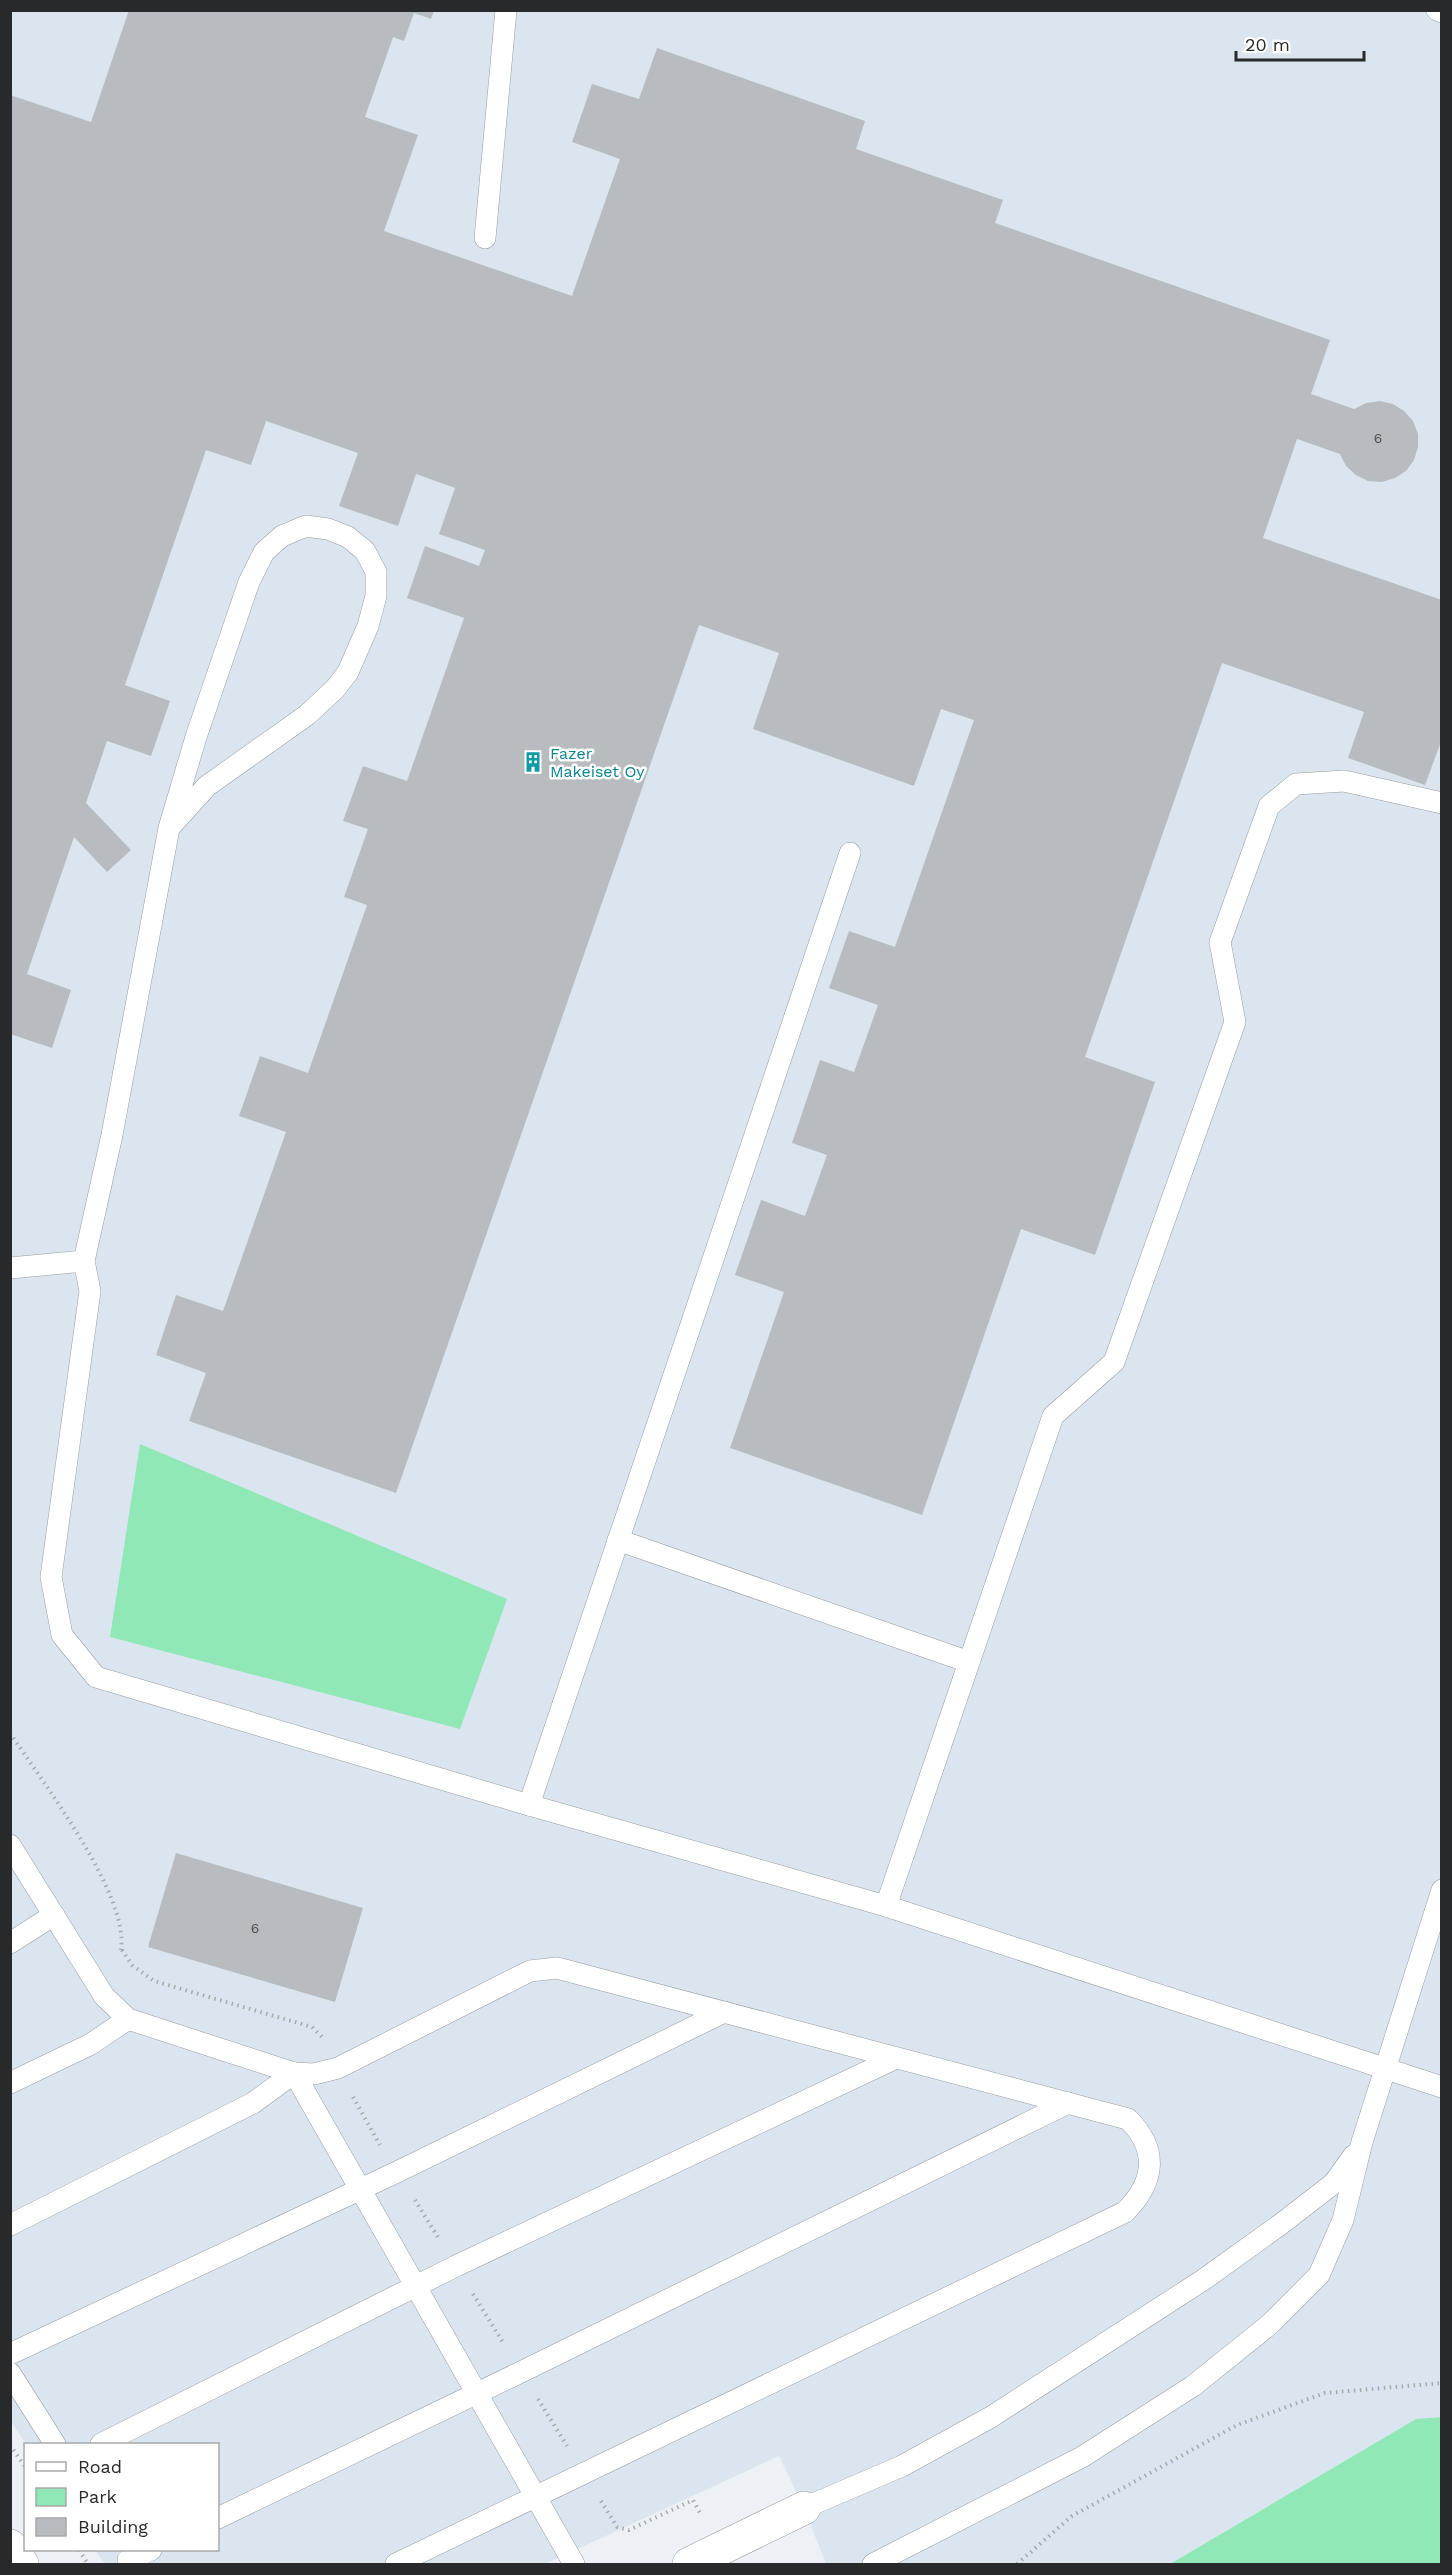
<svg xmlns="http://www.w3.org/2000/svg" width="1452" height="2575" font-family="'Work Sans',sans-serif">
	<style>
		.built { fill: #dbe5ef }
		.green { fill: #91e8b7 }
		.building { fill: #b8bcc0 }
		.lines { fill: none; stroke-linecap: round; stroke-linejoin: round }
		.service-casing { stroke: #999da0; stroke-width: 22 }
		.minor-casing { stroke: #999da0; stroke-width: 34 }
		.secondary-casing { stroke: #999da0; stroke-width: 34 }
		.path { stroke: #a7aaad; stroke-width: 4; stroke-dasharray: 1.5 4.5; stroke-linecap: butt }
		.service { stroke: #fff; stroke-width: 21 }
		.minor { stroke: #fff; stroke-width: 33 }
		.secondary { stroke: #fff; stroke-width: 33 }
		.labels { text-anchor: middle; stroke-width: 5; stroke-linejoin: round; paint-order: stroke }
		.number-label { font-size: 14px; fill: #4c4e50 }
		.culture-label { font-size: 16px; fill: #0d838f; stroke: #fff; text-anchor: start }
	</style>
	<rect width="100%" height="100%" fill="#edf1f5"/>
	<path class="built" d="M10 11H1441V2417L1416 2419 1170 2564H826L804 2508 779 2456 545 2564H105L95 2550H218V2444H26L11 2422Z"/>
	<g class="green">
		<path d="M140 1444 507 1599 460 1729 110 1637Z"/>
		<path d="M1441 2417V2564H1170L1416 2419Z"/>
	</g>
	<g class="building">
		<path d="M129 10H434L431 19 414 13 404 41 393 37 365 117 418 135 384 231 572 296 620 159 572 142 592 84 639 99 657 48 865 121 856 149 1003 200 995 223 1330 340 1311 394 1354 409 1366 403 1380 401 1393 404 1404 411 1413 421 1418 434V447L1414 460 1406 471 1395 478 1382 482 1368 481 1356 475 1346 466 1340 454 1297 439 1263 538 1442 600V739L1425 785 1348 758 1364 712 1222 663 1085 1057 1155 1082 1095 1255 1021 1229 922 1515 730 1448 784 1292 735 1275 761 1200 805 1216 827 1155 792 1143 820 1060 854 1072 878 1005 829 988 849 931 895 947 974 720 941 709 914 786 753 729 779 653 699 625 396 1493 189 1421 206 1373 156 1355 176 1295 223 1311 286 1132 239 1116 260 1056 308 1073 367 905 344 897 368 829 343 821 363 766 407 781 464 618 407 598 425 546 479 566 485 550 439 534 455 488 416 474 398 526 339 506 358 453 266 421 251 465 206 450 125 685 170 701 151 756 107 741 86 803 131 850 107 872 74 837 27 974 71 990 52 1048 10 1034V95L91 122Z"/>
		<path d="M176 1853 363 1908 335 2002 148 1947Z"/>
	</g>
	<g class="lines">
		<g class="service-casing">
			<g id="service">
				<path d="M1437 10 1442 12"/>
				<path d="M485 238 506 10"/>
				<path d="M169 828 207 786 307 715 335 689 348 672 368 626 376 596V572L365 551 348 537 328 529 306 526 282 536 264 552 249 582 196 737 169 828 112 1135 84 1261 90 1291 51 1577 62 1635 96 1677 529 1805 886 1906 1442 2087"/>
				<path d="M10 1268 84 1261"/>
				<path d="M618 1540 969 1662"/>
				<path d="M529 1805 850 853"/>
				<path d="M10 1845 104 1996 128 2019 294 2073 314 2074 338 2068 530 1971 557 1968 1128 2119C1159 2150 1155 2182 1125 2212L396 2564"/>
				<path d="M886 1906 1053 1416 1114 1362 1235 1022 1220 942 1269 806 1296 784 1344 781 1442 803"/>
				<path d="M10 1943 54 1915"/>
				<path d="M294 2073 574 2564"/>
				<path d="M10 2083 91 2044 128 2019"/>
				<path d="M10 2225 253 2103 294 2073"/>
				<path d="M10 2354 397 2172 724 2012"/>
				<path d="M10 2373 55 2444"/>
				<path d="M101 2444 456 2266 896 2058"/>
				<path d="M804 2508 902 2466 991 2417 1203 2280 1281 2224 1334 2183 1354 2155"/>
				<path d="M218 2518 521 2372 1068 2103"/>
				<path d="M128 2560 151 2550"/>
				<path d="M873 2564 1082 2457 1193 2386 1269 2325 1319 2275 1343 2220 1362 2142 1442 1890"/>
			</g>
		</g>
		<g class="minor-casing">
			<path id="minor" d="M689 2564 804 2508"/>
		</g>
		<g class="secondary-casing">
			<path id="secondary" d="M10 2546 22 2564"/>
		</g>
		<g class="path">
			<path d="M10 1733C42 1781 130 1896 121 1950"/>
			<path d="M122 1950 132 1965 154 1981 312 2027 324 2039"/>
			<path d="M353 2097 380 2145"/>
			<path d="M415 2200 439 2239"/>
			<path d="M473 2294 504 2344"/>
			<path d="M538 2399 567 2446"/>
			<path d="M10 2445 26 2468"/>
			<path d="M601 2501 617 2527 629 2530 693 2500 701 2515"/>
			<path d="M79 2550 88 2564"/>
			<path d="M1017 2564 1072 2516 1237 2425 1325 2393 1442 2383"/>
		</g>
		<use href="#service" class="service"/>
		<use href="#minor" class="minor"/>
		<use href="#secondary" class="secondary"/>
	</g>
	<defs>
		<g id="building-bare" transform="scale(1.62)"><path d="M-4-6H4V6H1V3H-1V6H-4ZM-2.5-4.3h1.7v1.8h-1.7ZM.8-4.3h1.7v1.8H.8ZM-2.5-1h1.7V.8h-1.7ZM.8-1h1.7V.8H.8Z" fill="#0f9aa8" stroke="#fff" stroke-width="2.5" paint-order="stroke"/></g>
	</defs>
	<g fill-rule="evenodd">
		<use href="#building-bare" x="533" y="762"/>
	</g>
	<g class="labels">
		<g class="number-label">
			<text x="1378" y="443">6</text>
			<text x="255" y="1933">6</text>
		</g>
		<g class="culture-label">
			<text x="550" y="759">Fazer<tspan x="550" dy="18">Makeiset Oy</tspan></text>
		</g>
	</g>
	<rect width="1452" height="2575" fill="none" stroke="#28292b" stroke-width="24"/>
	<rect x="24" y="2443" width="195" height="108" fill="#ffffff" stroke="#a9a9aa" stroke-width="1.5"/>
	<rect x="36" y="2462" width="30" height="9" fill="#ffffff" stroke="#a9a9aa" stroke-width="1.5"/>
	<text x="78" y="2473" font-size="18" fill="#28292b">Road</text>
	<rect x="36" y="2488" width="30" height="18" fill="#91e8b7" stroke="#a9a9aa" stroke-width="1.5"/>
	<text x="78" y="2503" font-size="18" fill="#28292b">Park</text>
	<rect x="36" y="2518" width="30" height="18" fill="#b8bcc0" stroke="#a9a9aa" stroke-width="1.5"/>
	<text x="78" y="2533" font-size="18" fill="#28292b">Building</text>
	<path d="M1236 51v9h128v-9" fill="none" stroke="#28292b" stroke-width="3"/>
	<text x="1245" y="51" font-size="18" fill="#28292b" stroke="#ffffff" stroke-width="4.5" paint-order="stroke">20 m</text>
</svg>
